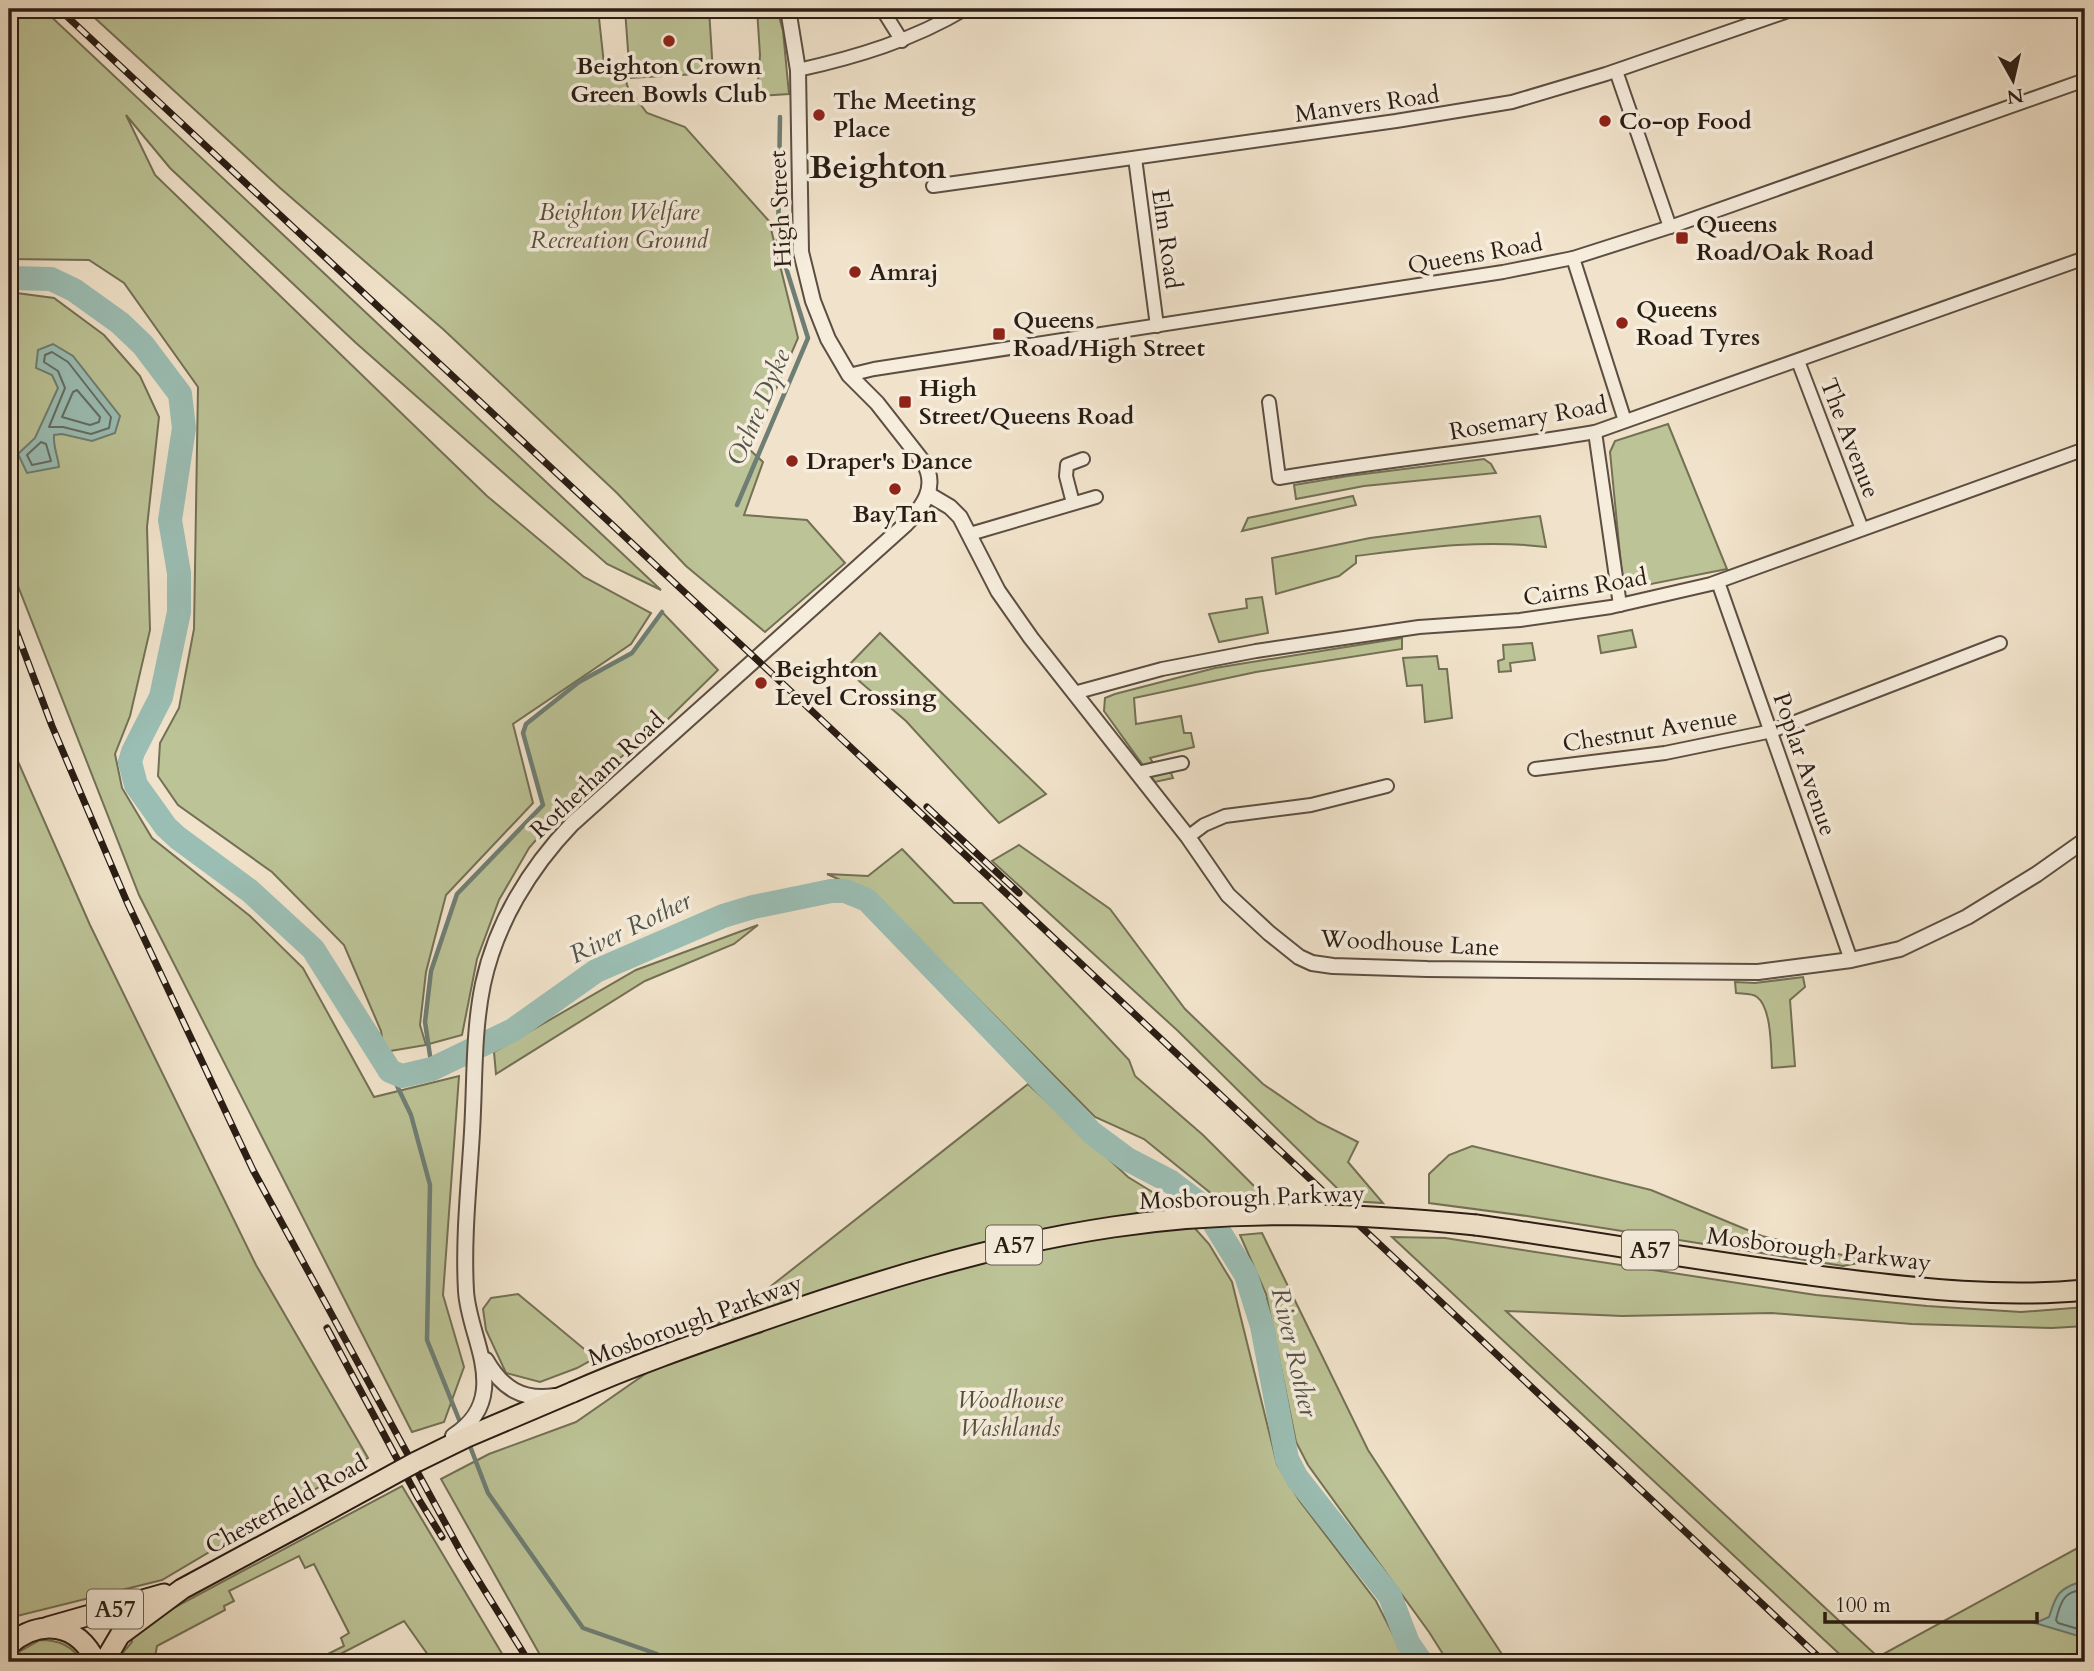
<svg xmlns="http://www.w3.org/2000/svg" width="2094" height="1671" font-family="Cardo,serif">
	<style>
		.green { fill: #bcc396; stroke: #737055; stroke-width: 2 }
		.water { fill: #9bbeb4; stroke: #6e7e74; stroke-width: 2 }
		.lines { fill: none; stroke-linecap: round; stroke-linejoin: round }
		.shore { stroke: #626e64; stroke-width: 2 }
		.stream { stroke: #6e7e74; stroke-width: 4.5 }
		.river { stroke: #9bbeb4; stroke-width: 24 }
		.minor-casing { stroke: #5c4e42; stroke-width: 16 }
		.tertiary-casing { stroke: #5c4e42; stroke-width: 18 }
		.trunk-casing { stroke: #2a1d14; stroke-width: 23 }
		.minor { stroke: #f6eddd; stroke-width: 12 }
		.tertiary { stroke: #f6eddd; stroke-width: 14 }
		.trunk { stroke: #f1e3cb; stroke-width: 19 }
		.rail-casing { stroke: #2a1d14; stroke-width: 7 }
		.rail { stroke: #f6eddd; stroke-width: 4.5; stroke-dasharray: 13; stroke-linecap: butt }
		.trunk-bridge-casing { stroke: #2a1d14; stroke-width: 23; stroke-linecap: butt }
		.trunk-bridge { stroke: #f1e3cb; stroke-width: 19 }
		.poi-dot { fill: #8f2418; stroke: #f6eddd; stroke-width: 2.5 }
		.labels { text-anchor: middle; stroke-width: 7; stroke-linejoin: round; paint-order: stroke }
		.shield { fill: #f6eddd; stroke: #675b50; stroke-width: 2 }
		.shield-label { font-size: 23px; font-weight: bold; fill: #2a1d14 }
		.poi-label { font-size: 24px; font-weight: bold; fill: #2a1d14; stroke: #f6eddd; text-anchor: start }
		.street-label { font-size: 24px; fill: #2a1d14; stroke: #f6eddd }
		.park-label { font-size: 24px; font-style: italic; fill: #564f3b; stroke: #f6eddd }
		.water-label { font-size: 26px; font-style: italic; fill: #52554c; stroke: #f6eddd }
		.district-label { font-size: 32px; font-weight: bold; fill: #2a1d14; stroke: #f6eddd }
	</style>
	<rect width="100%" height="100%" fill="#f1e3cb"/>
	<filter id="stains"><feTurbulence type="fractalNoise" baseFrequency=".00286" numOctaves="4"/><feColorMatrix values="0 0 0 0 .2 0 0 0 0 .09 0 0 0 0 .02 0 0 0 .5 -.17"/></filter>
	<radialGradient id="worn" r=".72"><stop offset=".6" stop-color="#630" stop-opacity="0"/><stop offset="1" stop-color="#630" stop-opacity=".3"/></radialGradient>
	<g class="green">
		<path d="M9 9H43L661 590 607 564 356 343 170 168 126 115 155 175 487 496 584 577 651 613 631 644 513 724 533 803 446 895 426 972 420 1025 426 1045 384 1052 381 1031 344 945 272 872 178 805 158 776 160 743 179 708 194 629 198 387 124 283 89 260 9 259Z"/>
		<path d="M85 9H598L604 64 622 66 628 88 647 113 685 127 769 221 798 338 750 450 763 462 744 515 807 520 845 563 765 632 686 566 617 493 444 330 279 187Z"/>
		<path d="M625 9H709L713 73 630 78Z"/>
		<path d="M757 9H777L783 31 789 94 757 96 760 55Z"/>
		<path d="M9 292 54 298 104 335 140 376 159 417 147 527 150 630 130 716 115 754 122 788 152 838 250 916 303 968 374 1097 459 1076 443 1295 464 1367 444 1422 412 1432 139 895 9 563Z"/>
		<path d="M1668 424 1727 569 1631 588 1622 575 1610 452 1615 441Z"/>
		<path d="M1484 459 1491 464 1496 473 1364 486 1296 499 1294 485 1348 476Z"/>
		<path d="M1353 496 1356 505 1242 531 1248 518Z"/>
		<path d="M1540 516 1546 547C1482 539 1420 548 1356 556V563L1339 576 1276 594 1272 558 1370 538Z"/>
		<path d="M1262 597 1268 633 1219 642 1209 614 1247 608 1246 599Z"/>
		<path d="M662 612 718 670 663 724 578 791 529 848 499 900 477 959 462 1035 429 1044 425 1022 431 971 457 894 543 805 523 733 526 724 579 682 632 653Z"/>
		<path d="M1632 630 1636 647 1601 653 1598 636Z"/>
		<path d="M880 633 1046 794 999 823 906 721 845 669Z"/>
		<path d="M1402 638V649L1256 672 1134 698 1136 724 1181 716 1184 733H1191L1194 747 1150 758 1155 766 1167 763 1173 778 1155 782 1104 711 1105 698 1115 694 1215 668Z"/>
		<path d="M1532 643 1535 660 1510 663 1511 671 1499 672 1498 661 1504 659 1503 645Z"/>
		<path d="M1437 656 1439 669H1447L1452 718 1425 722 1422 685 1407 686 1403 658Z"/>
		<path d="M9 741 90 925 256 1265 368 1458 162 1580 9 1618Z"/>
		<path d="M1019 845 1110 909 1185 1009 1263 1084 1318 1122 1358 1142 1348 1162 1383 1203 1350 1201 1178 1031 992 861Z"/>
		<path d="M902 849 954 903H982L1129 1060 1135 1076 1203 1135 1271 1203 1218 1199 1144 1139 1095 1117 876 896 827 874 868 876Z"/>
		<path d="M758 925 734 944 645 981 496 1074 494 1052 636 970Z"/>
		<path d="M1803 977 1805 987 1790 1000 1795 1066 1772 1068C1771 1051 1772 1008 1757 997 1752 993 1742 994 1736 993L1735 982 1755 983Z"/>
		<path d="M1028 1084 1128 1177 1175 1206 1209 1244 1232 1282 1277 1464 1299 1500 1376 1601 1407 1662H544L441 1479 489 1454 576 1422 766 1290Z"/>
		<path d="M1472 1146 1651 1190 1762 1236 1868 1261 1843 1266 1527 1216 1429 1203V1174L1449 1155Z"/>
		<path d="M1262 1233 1368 1450 1507 1662H1448L1429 1632 1308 1465 1296 1442 1266 1294 1240 1235Z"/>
		<path d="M1392 1237 1445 1238 1816 1295 1927 1306 2021 1312 2085 1307V1326L2052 1328 1912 1324 1772 1313 1622 1316 1506 1311 1878 1657 2085 1544V1662H1848Z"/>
		<path d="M518 1294 595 1358 577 1368 540 1382 506 1373 486 1330 483 1309 491 1298Z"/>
		<path d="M402 1486 507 1662H433L404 1621 325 1662H312L344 1646 341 1638 349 1633 314 1564 305 1568 299 1556 229 1591 234 1601 224 1606 225 1610 157 1646 154 1662H118L120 1656 132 1642 131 1636 151 1620Z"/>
		<path d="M40 1640C60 1640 72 1646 83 1662H11L19 1652Z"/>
	</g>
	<g class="water">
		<path d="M53 344 73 356 120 416 115 433 92 441 62 434 54 435C53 447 58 456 59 467L27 473 18 454 35 438 58 388 52 375 36 368 38 350Z"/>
		<path d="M2080 1582 2085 1586V1638L2035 1623 2049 1617C2056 1595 2058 1589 2080 1582Z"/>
	</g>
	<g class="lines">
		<g class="shore">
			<path d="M52 352 68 362 111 417 109 428 91 434 63 427H49L65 388 58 371 44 362 45 355Z"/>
			<path d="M77 390 100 417 99 422 90 425 62 417 73 392Z"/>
			<path d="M41 442 46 444 51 461 32 465 27 455Z"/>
			<path d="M2085 1591C2065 1588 2060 1603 2056 1620L2058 1623 2085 1631"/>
		</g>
		<g class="stream">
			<path d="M737 505 808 338 778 242 780 117"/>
			<path d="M432 1069 425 1022 431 971 457 894 543 805 523 733 526 724 579 682 632 653 662 612"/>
			<path d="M390 1071 411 1115 430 1185 427 1340 462 1427"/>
			<path d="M468 1441 488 1493 583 1628 657 1654 660 1662"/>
		</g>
		<path class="river" d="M9 278 51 279 74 290 120 323 143 345 180 394 184 428 170 520 179 573V612L161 697 133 752 130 762 136 785 166 827 178 838 250 891 313 949 390 1071 402 1076 432 1069 513 1030 596 971 723 916 753 907 831 891H845L867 900 1092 1133 1127 1159 1171 1182 1204 1207 1246 1275 1262 1326 1287 1459 1297 1478 1390 1596 1408 1643 1421 1662"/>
		<g class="minor-casing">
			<g id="minor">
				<path d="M882 9 902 41"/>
				<path d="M798 70C857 57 913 40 965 9"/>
				<path d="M1616 71 1670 227"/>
				<path d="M1135 158 1157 326"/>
				<path d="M933 186 1396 121 1512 102 1606 74 1794 9"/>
				<path d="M1573 258 1625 421"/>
				<path d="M1798 361 1862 529"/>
				<path d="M849 375 874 369 1503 272 1573 258 1670 227 2085 80"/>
				<path d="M1269 402 1279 478C1384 460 1490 450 1595 432L2085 258"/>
				<path d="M1595 432 1620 605"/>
				<path d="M1073 503 1066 476 1067 465 1083 459"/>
				<path d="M970 534 1096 497"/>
				<path d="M1718 582 1851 960"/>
				<path d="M1074 693 1162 669 1256 651 1419 627 1520 620 1611 607 1711 584 2085 449"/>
				<path d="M1535 769 1665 753 1772 731 2000 643"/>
				<path d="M1137 773 1182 763"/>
				<path d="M1188 837 1204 825 1225 816 1311 805 1387 786"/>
			</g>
		</g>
		<g class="tertiary-casing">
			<g id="tertiary">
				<path d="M928 494 950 507 960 517 998 591 1031 638 1188 837 1228 895 1269 933 1299 957 1312 963 1333 966 1427 969 1758 972 1851 960 1900 949 1967 917 2037 874 2085 840"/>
				<path d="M486 1360C502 1388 522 1401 555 1396"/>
				<path d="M453 1436C470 1425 482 1411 484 1389 487 1356 468 1324 466 1291 463 1238 469 1185 472 1132 475 1083 473 1032 483 984 496 923 530 868 572 824L906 524C923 507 938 487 924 463L877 403 849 375 828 339 813 301 801 252 798 70 788 9"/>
			</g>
		</g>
		<g class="trunk-casing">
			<g id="trunk">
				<path d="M1476 1225C1598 1242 1719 1264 1841 1279 1921 1289 2004 1298 2085 1290"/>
				<path d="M414 1463 467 1437 573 1392"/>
				<path d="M48 1627 164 1594"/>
				<path d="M9 1645C40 1618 78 1623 96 1662"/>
				<path d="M104 1662 120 1635 182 1589 299 1526"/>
			</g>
		</g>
		<use href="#minor" class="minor"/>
		<use href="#tertiary" class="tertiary"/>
		<use href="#trunk" class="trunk"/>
		<g class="rail-casing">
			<g id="rail">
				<path d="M59 9 828 726 1824 1662"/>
				<path d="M9 612 52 726 127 902 253 1170 462 1554 529 1662"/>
				<path d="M927 807 1019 893"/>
				<path d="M327 1328 418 1498 442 1537"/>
			</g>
		</g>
		<use href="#rail" class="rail"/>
		<g class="trunk-bridge-casing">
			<g id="trunk-bridge">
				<path d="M573 1392C634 1365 698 1343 761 1321 876 1281 992 1245 1113 1227 1233 1209 1356 1213 1476 1225"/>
				<path d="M299 1526 414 1463"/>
			</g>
		</g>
		<use href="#trunk-bridge" class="trunk-bridge"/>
	</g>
	<g class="poi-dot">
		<circle cx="669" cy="41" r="7"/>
		<circle cx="819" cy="115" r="7"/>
		<circle cx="1605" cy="121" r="7"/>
		<rect x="1675" y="231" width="14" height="14" rx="3.5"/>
		<circle cx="855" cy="272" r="7"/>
		<circle cx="1622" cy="323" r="7"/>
		<rect x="992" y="327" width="14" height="14" rx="3.5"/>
		<rect x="898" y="395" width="14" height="14" rx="3.5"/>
		<circle cx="792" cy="461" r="7"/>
		<circle cx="895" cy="489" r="7"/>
		<circle cx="761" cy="683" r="7"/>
	</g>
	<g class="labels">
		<g class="shield">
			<rect x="986" y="1225.5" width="56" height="39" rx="5"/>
			<rect x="1622" y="1230.5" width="56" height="39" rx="5"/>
			<rect x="87" y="1589.5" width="56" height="39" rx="5"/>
		</g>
		<g class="shield-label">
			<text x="1014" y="1253">A57</text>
			<text x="1650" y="1258">A57</text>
			<text x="115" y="1617">A57</text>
		</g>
		<g class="poi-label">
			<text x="669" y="74" text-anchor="middle">Beighton Crown<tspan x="669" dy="28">Green Bowls Club</tspan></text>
			<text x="833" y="109">The Meeting<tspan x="833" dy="28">Place</tspan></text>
			<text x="1619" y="129">Co-op Food</text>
			<text x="1696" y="232">Queens<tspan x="1696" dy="28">Road/Oak Road</tspan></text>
			<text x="869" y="280">Amraj</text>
			<text x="1636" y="317">Queens<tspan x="1636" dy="28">Road Tyres</tspan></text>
			<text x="1013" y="328">Queens<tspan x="1013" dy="28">Road/High Street</tspan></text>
			<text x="919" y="396">High<tspan x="919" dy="28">Street/Queens Road</tspan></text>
			<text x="806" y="469">Draper's Dance</text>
			<text x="895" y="522" text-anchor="middle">BayTan</text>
			<text x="775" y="677">Beighton<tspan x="775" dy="28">Level Crossing</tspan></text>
		</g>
		<g class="street-label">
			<text transform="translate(1367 104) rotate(-8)" y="8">Manvers Road</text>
			<text transform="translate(780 209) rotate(-93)" y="8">High Street</text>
			<text transform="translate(1167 239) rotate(82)" y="8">Elm Road</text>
			<text transform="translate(1475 254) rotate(-10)" y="8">Queens Road</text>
			<text transform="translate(1528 418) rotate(-10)" y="8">Rosemary Road</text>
			<text transform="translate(1850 438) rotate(69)" y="8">The Avenue</text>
			<text transform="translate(1585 587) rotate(-10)" y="8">Cairns Road</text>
			<text transform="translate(1650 730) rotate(-9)" y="8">Chestnut Avenue</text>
			<text transform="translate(1805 764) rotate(71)" y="8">Poplar Avenue</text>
			<text transform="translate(597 775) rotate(-43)" y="8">Rotherham Road</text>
			<text transform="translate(1410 943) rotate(3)" y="8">Woodhouse Lane</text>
			<text transform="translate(1252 1197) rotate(-2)" y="8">Mosborough Parkway</text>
			<text transform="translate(1819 1249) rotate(7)" y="8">Mosborough Parkway</text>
			<text transform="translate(695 1320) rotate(-20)" y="8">Mosborough Parkway</text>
			<text transform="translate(286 1504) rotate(-29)" y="8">Chesterfield Road</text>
		</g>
		<g class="park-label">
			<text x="619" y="220">Beighton Welfare<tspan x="619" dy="28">Recreation Ground</tspan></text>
			<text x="1010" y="1408">Woodhouse<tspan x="1010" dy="28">Washlands</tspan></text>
		</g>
		<g class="water-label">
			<text transform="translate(758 407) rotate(-67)" y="9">Ochre Dyke</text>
			<text transform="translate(630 927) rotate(-26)" y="9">River Rother</text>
			<text transform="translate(1295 1352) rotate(77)" y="9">River Rother</text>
		</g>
		<g class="district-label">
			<text x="878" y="178">Beighton</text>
		</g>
	</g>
	<rect width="2094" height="1671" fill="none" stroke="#f1e3cb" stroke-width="35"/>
	<rect x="10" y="10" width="2073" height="1650" fill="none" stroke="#2a1d14" stroke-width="3.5"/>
	<rect x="18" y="18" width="2059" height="1636" fill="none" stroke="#2a1d14" stroke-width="2"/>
	<g transform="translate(2013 80) rotate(172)" stroke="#f6eddd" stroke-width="5" paint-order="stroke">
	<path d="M0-5L12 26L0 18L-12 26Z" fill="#2a1d14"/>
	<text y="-10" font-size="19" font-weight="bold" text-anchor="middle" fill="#2a1d14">N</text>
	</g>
	<path d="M1825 1612v10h212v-10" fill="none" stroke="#2a1d14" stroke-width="3.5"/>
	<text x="1835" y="1612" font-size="21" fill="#2a1d14" stroke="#f6eddd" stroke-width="5" paint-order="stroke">100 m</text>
	<rect width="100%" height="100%" filter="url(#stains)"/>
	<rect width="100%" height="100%" fill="url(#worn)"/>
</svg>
